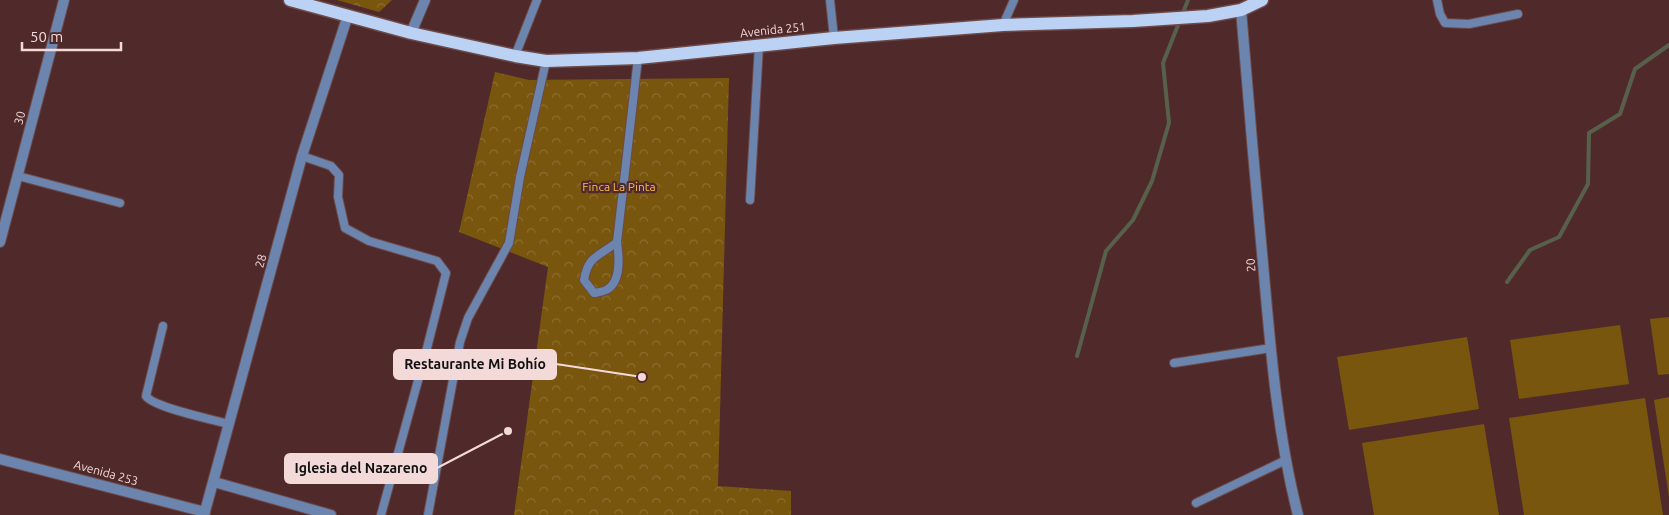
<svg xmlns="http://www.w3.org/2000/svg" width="1669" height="515" font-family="Ubuntu,sans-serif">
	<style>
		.forest { fill: url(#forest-crowns) }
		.garden { fill: #79560e }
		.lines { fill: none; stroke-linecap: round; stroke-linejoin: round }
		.stream { stroke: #57604a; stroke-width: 4 }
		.service-casing { stroke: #6d4a4a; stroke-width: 10 }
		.minor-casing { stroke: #6d4a4a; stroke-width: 12 }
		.tertiary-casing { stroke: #6d4a4a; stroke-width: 12 }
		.primary-casing { stroke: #6d4a4a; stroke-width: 15 }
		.service { stroke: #6b85ae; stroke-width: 8 }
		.minor { stroke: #6b85ae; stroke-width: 10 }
		.tertiary { stroke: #6b85ae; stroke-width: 10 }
		.primary { stroke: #bcd2f4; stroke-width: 12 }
		.labels { text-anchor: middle; stroke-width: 4.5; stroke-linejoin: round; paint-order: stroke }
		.street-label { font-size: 12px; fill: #f3dad9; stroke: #502a2b }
		.park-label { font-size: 12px; fill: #fdbd49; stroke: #502a2b }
		.leader { fill: none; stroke: #f3dad9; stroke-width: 2 }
		.callout-dot { fill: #f3dad9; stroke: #502a2b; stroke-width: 2 }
		.callout { fill: #f3dad9; stroke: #f3dad9; stroke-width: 2 }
		.callout-label { font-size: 14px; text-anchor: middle; font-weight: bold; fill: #111 }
	</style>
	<defs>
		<pattern id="forest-crowns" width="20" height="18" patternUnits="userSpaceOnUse" patternTransform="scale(1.25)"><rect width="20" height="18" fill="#79560e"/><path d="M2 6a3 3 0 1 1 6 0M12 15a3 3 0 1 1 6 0" fill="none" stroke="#8c6e30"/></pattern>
	</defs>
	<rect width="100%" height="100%" fill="#502a2b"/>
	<g class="forest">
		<path d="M337 0H392L379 12Z"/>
		<path d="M495 72 529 80 729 78 718 486 791 491V515H514L548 267 459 232Z"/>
	</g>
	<g class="garden">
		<path d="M1669 317V374L1658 375 1650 319Z"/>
		<path d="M1620 325 1629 384 1519 399 1510 340Z"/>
		<path d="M1467 337 1479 409 1349 430 1337 357Z"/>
		<path d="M1669 397V497L1654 400Z"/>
		<path d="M1645 398 1663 515H1524L1509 418Z"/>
		<path d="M1484 424 1499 515H1374L1362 443Z"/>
	</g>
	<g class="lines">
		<g class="stream">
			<path d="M1507 282 1530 250 1559 237 1588 184 1589 133 1620 114 1635 69 1669 45"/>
			<path d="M1077 356 1106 251 1133 220 1152 181 1169 123 1163 63 1188 0"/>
		</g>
		<g class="service-casing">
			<g id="service">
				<path d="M830 0 834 38"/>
				<path d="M1437 0 1440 14 1445 23 1469 24 1518 14"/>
				<path d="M1003 25 1014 0"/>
				<path d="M515 56 537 0"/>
				<path d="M302 156 331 166 339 175 338 197 345 228 369 241 437 261 446 273 427 348 381 515"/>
				<path d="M18 176 120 203"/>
				<path d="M750 200 759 45"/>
				<path d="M617 242C600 256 588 255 584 280L594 293C598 292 603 292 606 290 622 282 619 256 617 242L638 58"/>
				<path d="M163 326 146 396C153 407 213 420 229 424"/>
				<path d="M1174 363 1271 348"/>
				<path d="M1196 503 1286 460"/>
				<path d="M428 515 460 342 468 318 509 243 520 177 546 61"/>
			</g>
		</g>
		<g class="minor-casing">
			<g id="minor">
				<path d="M1241 10C1248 98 1256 187 1264 275 1271 355 1278 437 1298 515"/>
				<path d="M0 242 64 0"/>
				<path d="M0 459 205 512"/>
				<path d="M214 482 331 515"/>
				<path d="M204 515 302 156 348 15"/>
			</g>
		</g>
		<g class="tertiary-casing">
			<path id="tertiary" d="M411 33 425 0"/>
		</g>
		<g class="primary-casing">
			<path id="primary" d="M290 0 411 33 515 56 546 61 638 58 834 38 1003 25 1133 21 1208 16 1241 10 1262 0"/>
		</g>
		<use href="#service" class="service"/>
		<use href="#minor" class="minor"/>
		<use href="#tertiary" class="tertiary"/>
		<use href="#primary" class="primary"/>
	</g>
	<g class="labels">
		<g class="street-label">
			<text transform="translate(773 30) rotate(-6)" y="4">Avenida 251</text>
			<text transform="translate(20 118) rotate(-75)" y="4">30</text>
			<text transform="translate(261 261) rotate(-75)" y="4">28</text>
			<text transform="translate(1251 265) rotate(-95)" y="4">20</text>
			<text transform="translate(106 473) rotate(15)" y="4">Avenida 253</text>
		</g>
		<g class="park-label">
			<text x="619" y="191">Finca La Pinta</text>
		</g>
	</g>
	<path class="leader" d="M642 377L556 364M508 431L437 468"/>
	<g class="callout-dot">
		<circle cx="642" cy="377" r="5"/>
		<circle cx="508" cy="431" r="5"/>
	</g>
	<g class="callout">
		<rect x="394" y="350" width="162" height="29" rx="5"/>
		<rect x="285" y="454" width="152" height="29" rx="5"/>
	</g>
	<g class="callout-label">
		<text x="475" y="369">Restaurante Mi Bohío</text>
		<text x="361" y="473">Iglesia del Nazareno</text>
	</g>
	<path d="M22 42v8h99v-8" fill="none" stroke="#f3dad9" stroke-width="2.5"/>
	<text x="30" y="42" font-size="15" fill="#f3dad9" stroke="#502a2b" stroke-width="4" paint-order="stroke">50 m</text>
</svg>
